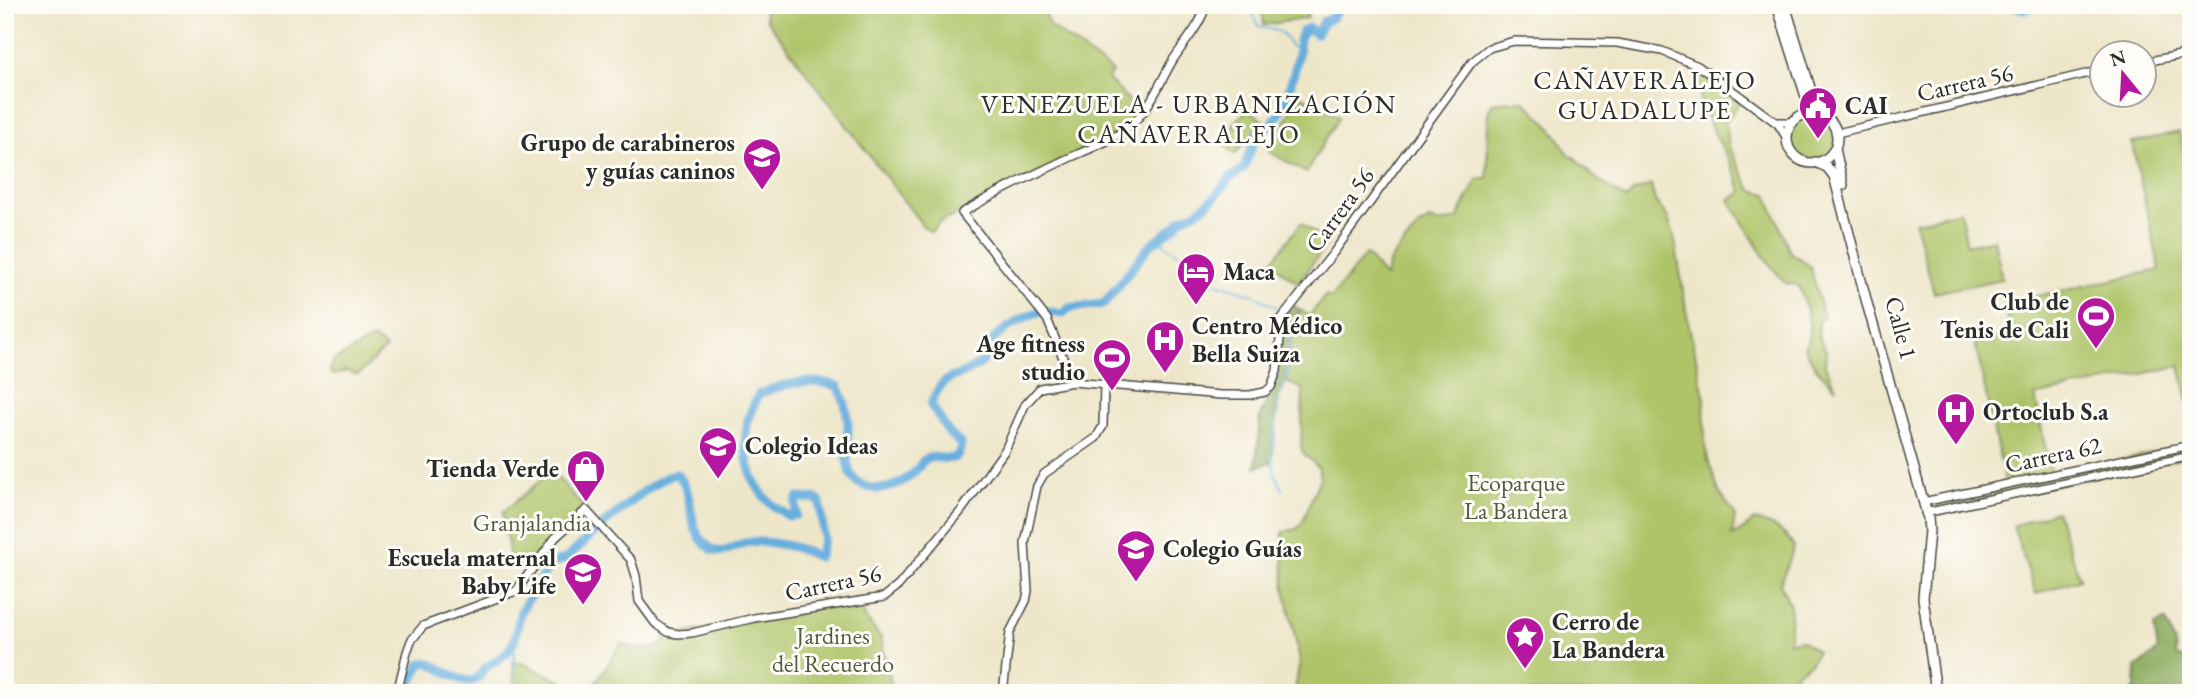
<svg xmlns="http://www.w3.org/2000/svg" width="2196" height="698" font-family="'EB Garamond',serif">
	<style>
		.green { fill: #afc469; stroke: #6d784a; stroke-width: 2 }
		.forest { fill: #8baa5d; stroke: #5b6a44; stroke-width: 2 }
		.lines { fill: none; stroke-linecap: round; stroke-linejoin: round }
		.stream { stroke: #66aede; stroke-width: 2 }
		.river { stroke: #66aede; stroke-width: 9 }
		.minor-casing { stroke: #484743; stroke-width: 10 }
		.major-casing { stroke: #484743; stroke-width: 12 }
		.minor { stroke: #fff; stroke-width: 7 }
		.major { stroke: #fff; stroke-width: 9 }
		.labels { text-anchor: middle; stroke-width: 6; stroke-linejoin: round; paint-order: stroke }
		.street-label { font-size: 24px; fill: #2b2b2b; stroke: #fdfcf7 }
		.poi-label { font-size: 24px; font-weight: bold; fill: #2b2b2b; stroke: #fdfcf7; text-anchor: start }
		.park-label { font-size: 24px; fill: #53593e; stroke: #fdfcf7 }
		.neighbourhood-label { font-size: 26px; letter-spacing: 2px; fill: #2b2b2b; stroke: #fdfcf7 }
	</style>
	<rect width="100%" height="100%" fill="#fdfcf7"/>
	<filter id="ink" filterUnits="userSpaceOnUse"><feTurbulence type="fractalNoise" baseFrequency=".0143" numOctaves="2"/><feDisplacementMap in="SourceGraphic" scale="14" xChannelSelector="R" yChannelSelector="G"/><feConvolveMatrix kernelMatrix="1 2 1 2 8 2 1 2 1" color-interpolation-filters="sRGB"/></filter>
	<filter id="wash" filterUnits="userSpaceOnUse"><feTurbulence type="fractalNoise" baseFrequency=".00686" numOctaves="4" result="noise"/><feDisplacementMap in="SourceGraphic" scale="28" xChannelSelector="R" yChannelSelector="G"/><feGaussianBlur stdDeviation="1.57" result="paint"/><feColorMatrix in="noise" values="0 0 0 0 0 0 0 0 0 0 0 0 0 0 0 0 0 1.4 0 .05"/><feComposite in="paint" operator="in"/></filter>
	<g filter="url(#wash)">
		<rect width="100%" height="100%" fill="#eee6c9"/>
		<g class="green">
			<path d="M763 5H1043L1049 26 1112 71 1108 79 1129 101 1145 110 1131 125 962 213 941 221 931 232 923 226 766 19Z"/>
			<path d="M1261 5H1305L1308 18 1264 25Z"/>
			<path d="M1703 69 1743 98 1725 123 1729 147 1751 190 1767 194 1790 252 1810 266 1824 317 1819 320 1818 335 1826 351 1825 365 1836 388 1817 369 1804 348C1816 329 1805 304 1798 285L1785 283 1765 258 1729 200 1742 193C1740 188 1739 182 1737 177 1726 148 1686 100 1703 69Z"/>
			<path d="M1301 95 1339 117 1306 173 1268 151Z"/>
			<path d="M1523 100C1542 117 1558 133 1569 156L1574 157 1594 177 1626 199 1634 191 1651 185 1655 201 1667 216 1674 235 1688 321 1704 396 1705 445 1708 460 1719 492 1735 515 1732 536 1745 528 1754 520C1770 524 1788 532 1794 548L1780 584C1796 613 1790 612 1789 642L1801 640 1817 651 1811 662 1785 681 1778 679 1772 693H1299L1295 689 1300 661 1284 584 1283 532 1297 529 1302 523 1320 478 1319 468 1303 453 1301 446 1303 390 1299 387 1286 382C1289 358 1290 333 1300 310L1309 316 1326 295 1331 298 1366 254 1385 277 1390 260 1418 227 1429 220 1440 223 1457 219 1478 178H1487L1488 113 1492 103Z"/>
			<path d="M1248 108 1263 121 1235 154 1220 141Z"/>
			<circle cx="1812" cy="138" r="25"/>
			<path d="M2179 132 2191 185V413L2180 366 2035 396 2051 476 2191 445V456L1930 512 1927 501 2005 485 1975 342 2011 334 2004 303 2160 270 2132 143Z"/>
			<path d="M1960 211 1967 245 1994 239 2002 279 1934 293 1915 222Z"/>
			<path d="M1301 223 1328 243 1298 283 1271 263Z"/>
			<path d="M374 339 386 348 358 375 346 371 334 375 330 372 333 361C348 355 359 344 374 339Z"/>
			<path d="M552 471 586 510 561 533 529 574 510 560 503 512Z"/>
			<path d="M2056 511 2080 579 2036 594 2013 526Z"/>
			<path d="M859 601 865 617 881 638 893 693H589L621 644 645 650 662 645 668 632 678 634Z"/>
			<path d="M513 662 524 664 586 693H515Z"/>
		</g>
		<g class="forest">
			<path d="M1293 305 1300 310 1291 337 1286 382 1279 397 1272 462 1256 467 1260 416 1275 380 1281 325Z"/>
			<path d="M2165 620 2175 644 2176 656 2185 659 2191 670V693H2131L2135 688 2136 668 2158 651 2154 626Z"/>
		</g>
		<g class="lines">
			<g class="stream">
				<path d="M1247 5 1259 26C1276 33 1282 26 1290 46L1299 49"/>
				<path d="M1160 237 1165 245 1186 257 1204 276 1214 282 1254 295 1281 310"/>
				<path d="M1283 490 1275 474 1272 458 1279 397 1286 382 1291 337 1296 319"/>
				<path d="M514 642 515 693"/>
			</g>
			<g class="river">
				<path d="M2009 5 2024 9 2043 5"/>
				<path d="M406 693 420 665 427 662C443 668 455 681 472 681L479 677 485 668 506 654 514 642 521 611 550 564 566 559 606 522 647 489 668 476 677 474C697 495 684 528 709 547 723 559 734 544 749 542 772 541 798 546 818 557L819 556 824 538 820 502 816 499 798 498 796 502V515L788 516C782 511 775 508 770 503 749 482 743 454 747 425 748 415 755 403 759 394 784 383 812 378 838 386 844 397 847 409 848 422 849 443 839 475 864 486 883 494 904 484 917 469 920 467 921 463 923 461 936 449 958 472 961 444L949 433 931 405C944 367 958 383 982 362 989 356 986 350 991 343 997 333 1029 313 1040 312 1048 311 1054 312 1062 314L1069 308 1104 304 1150 245 1176 226 1181 219 1198 211 1215 197 1229 179 1244 168 1257 134 1272 123 1283 109 1295 69 1299 49V40L1302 32 1309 28 1316 34 1324 21 1330 19 1343 5"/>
			</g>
		</g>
	</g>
	<g filter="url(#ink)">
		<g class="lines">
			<g class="minor-casing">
				<g id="minor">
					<path d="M2144 62 2191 53"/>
					<path d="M1778 122H1794"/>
					<path d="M1837 133 2102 70"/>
					<path d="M1073 382 1047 319 962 213C996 192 1031 176 1067 159 1089 149 1115 140 1133 123 1152 105 1160 82 1173 60 1184 43 1201 25 1206 5"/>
					<path d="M1923 502 2191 445"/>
					<path d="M1925 513 2191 456"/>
					<path d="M397 693 407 652 411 641 423 626 516 591 555 538 586 510 631 560 636 576 639 601 655 623 668 632 678 634 692 633 754 618 884 597 898 586 961 511 1005 450 1025 405 1040 388 1073 382 1221 395H1250L1265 392 1271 387 1277 371 1282 318 1334 252 1472 62 1489 48 1514 41 1617 43 1662 51 1698 66 1721 82 1778 124 1788 140"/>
					<path d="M1003 693 1010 632 1026 601 1028 591 1025 543 1037 486 1044 474 1096 438 1103 426 1104 384"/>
				</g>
			</g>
			<g class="major-casing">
				<g id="major">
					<path d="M1777 5 1808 103 1809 109 1804 114"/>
					<path d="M1785 5 1814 101 1823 115"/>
					<circle cx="1812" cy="138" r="25"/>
					<path d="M1835 149 1843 185"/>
					<path d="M1815 162 1827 167 1834 176 1868 307 1928 518 1929 531 1923 598 1936 693"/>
				</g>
			</g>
			<use href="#minor" class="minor"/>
			<use href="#major" class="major"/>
		</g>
	</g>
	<defs>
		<g id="civic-pin" transform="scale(2.0125)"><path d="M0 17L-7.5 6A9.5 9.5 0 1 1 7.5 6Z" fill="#b5179e" stroke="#fdfcf7"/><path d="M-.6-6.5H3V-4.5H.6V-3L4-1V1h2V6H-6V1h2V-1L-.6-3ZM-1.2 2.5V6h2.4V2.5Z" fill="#fff"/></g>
		<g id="school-pin" transform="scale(2.0125)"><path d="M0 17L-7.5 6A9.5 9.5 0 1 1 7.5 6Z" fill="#b5179e" stroke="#fdfcf7"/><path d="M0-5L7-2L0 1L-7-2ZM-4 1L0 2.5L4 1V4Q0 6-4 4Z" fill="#fff"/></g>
		<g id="hotel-pin" transform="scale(2.0125)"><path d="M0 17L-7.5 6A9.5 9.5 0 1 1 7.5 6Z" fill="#b5179e" stroke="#fdfcf7"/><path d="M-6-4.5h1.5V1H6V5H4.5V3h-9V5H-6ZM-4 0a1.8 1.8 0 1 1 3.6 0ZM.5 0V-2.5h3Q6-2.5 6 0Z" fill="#fff"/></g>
		<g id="stadium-pin" transform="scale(2.0125)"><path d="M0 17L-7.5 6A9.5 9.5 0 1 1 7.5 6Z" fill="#b5179e" stroke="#fdfcf7"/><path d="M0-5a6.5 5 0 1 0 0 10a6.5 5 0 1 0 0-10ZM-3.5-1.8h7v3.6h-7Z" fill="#fff"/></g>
		<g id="hospital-pin" transform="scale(2.0125)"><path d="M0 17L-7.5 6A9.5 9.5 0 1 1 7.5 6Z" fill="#b5179e" stroke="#fdfcf7"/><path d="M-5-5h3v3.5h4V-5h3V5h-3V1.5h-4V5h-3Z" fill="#fff"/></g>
		<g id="shop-pin" transform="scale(2.0125)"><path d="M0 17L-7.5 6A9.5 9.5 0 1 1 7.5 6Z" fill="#b5179e" stroke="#fdfcf7"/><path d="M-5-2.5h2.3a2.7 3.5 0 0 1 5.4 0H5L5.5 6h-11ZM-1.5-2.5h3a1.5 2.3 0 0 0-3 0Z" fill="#fff"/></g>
		<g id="sight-pin" transform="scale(2.0125)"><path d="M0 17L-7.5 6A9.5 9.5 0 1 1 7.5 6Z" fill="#b5179e" stroke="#fdfcf7"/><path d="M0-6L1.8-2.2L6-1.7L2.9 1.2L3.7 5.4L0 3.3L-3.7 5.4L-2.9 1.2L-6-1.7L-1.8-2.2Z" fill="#fff"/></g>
	</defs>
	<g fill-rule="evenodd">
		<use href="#civic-pin" x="1818" y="106"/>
		<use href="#school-pin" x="762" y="157"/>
		<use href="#hotel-pin" x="1196" y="272"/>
		<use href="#stadium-pin" x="2096" y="316"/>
		<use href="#hospital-pin" x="1165" y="340"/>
		<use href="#stadium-pin" x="1112" y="358"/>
		<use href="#hospital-pin" x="1956" y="412"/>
		<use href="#school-pin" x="718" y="446"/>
		<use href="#shop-pin" x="586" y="469"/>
		<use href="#school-pin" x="1136" y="549"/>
		<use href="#school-pin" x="583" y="572"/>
		<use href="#sight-pin" x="1525" y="636"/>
	</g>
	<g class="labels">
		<g class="street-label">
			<text transform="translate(1965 83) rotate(-13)" y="8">Carrera 56</text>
			<text transform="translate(1340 210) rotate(-54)" y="8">Carrera 56</text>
			<text transform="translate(1901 328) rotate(75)" y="8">Calle 1</text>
			<text transform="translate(2053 455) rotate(-12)" y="8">Carrera 62</text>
			<text transform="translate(833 583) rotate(-12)" y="8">Carrera 56</text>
		</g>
		<g class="poi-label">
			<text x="1845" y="114">CAI</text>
			<text x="735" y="151" text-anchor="end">Grupo de carabineros<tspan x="735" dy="28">y guías caninos</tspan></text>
			<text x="1223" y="280">Maca</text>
			<text x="2069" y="310" text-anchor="end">Club de<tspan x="2069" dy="28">Tenis de Cali</tspan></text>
			<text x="1192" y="334">Centro Médico<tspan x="1192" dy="28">Bella Suiza</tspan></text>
			<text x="1085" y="352" text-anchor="end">Age fitness<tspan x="1085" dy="28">studio</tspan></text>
			<text x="1983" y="420">Ortoclub S.a</text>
			<text x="745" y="454">Colegio Ideas</text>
			<text x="559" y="477" text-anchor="end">Tienda Verde</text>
			<text x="1163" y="557">Colegio Guías</text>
			<text x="556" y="566" text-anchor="end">Escuela maternal<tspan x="556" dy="28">Baby Life</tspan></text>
			<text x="1552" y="630">Cerro de<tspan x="1552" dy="28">La Bandera</tspan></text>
		</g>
		<g class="park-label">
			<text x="1516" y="491">Ecoparque<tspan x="1516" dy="28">La Bandera</tspan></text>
			<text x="532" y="531">Granjalandia</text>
			<text x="833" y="644">Jardines<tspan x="833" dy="28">del Recuerdo</tspan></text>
		</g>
		<g class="neighbourhood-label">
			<text x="1645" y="89">CAÑAVERALEJO<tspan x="1645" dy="30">GUADALUPE</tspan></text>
			<text x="1189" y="113">VENEZUELA - URBANIZACIÓN<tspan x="1189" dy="30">CAÑAVERALEJO</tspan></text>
		</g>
	</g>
	<rect width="2196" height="698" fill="none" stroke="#fdfcf7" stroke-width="28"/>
	<g transform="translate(2123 74) rotate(342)"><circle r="33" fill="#fdfcf7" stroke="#a9a8a5" stroke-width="2"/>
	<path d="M0-5L12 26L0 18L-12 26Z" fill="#b5179e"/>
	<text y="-10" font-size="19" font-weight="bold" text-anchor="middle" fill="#2b2b2b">N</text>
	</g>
</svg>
